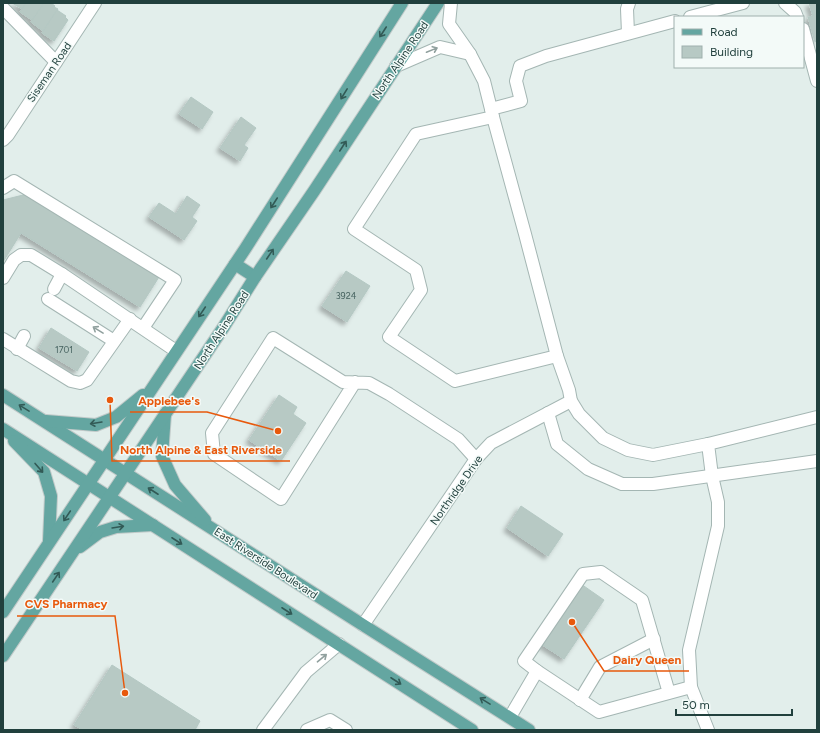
<svg xmlns="http://www.w3.org/2000/svg" width="820" height="733" font-family="Figtree,sans-serif">
	<style>
		.building { fill: #b7c9c4; stroke: #b4c8c3; filter: url(#shadow) }
		.lines { fill: none; stroke-linecap: round; stroke-linejoin: round }
		.minor-casing { stroke: #a4b6b3; stroke-width: 14 }
		.major-casing { stroke: #c1cac9; stroke-width: 14 }
		.minor { stroke: #fff; stroke-width: 12 }
		.major { stroke: #64a6a1; stroke-width: 12 }
		.oneway { stroke: #325a56 }
		.oneway2 { stroke: #90a09e }
		.labels { text-anchor: middle; stroke-width: 3; stroke-linejoin: round; paint-order: stroke }
		.number-label { font-size: 9px; fill: #46625f }
		.street-label { font-size: 11px; fill: #21403d; stroke: #f3faf8 }
		.leader { fill: none; stroke: #e8590c; stroke-width: 1.5 }
		.callout-dot { fill: #e8590c; stroke: #f3faf8; stroke-width: 1.5 }
		.callout-label { font-size: 12px; text-anchor: middle; font-weight: bold; fill: #e8590c; stroke: #f3faf8; stroke-width: 3; stroke-linejoin: round; paint-order: stroke }
	</style>
	<defs>
		<filter id="shadow"><feDropShadow dx="-3.5" dy="3.5" stdDeviation="2" flood-color="#0004"/></filter>
	</defs>
	<rect width="100%" height="100%" fill="#e2eeeb"/>
	<g class="building">
		<path d="M12 3H26L22 9Z"/>
		<path d="M26 3H44L32 20 20 12Z"/>
		<path d="M44 3H51L55 6 54 7 58 9 43 31 31 22Z"/>
		<path d="M809 3H817V41L815 42 808 17 813 16Z"/>
		<path d="M57 10 66 16 65 17 68 20 54 41 42 33Z"/>
		<path d="M191 97 213 112 202 129 179 114Z"/>
		<path d="M241 117 256 128 244 145 248 148 240 161 220 148Z"/>
		<path d="M27 194 159 277 140 307 21 233 3 262V200Z"/>
		<path d="M187 196 200 205 192 217 197 221 184 240 149 217 159 203 176 214Z"/>
		<path d="M346 271 370 286 347 322 322 306Z"/>
		<path d="M51 328 89 352 77 371 39 348Z"/>
		<path d="M279 395 297 407 293 414 306 423 281 461 249 440Z"/>
		<path d="M521 506 563 534 548 556 507 528Z"/>
		<path d="M581 584 604 600 564 659 541 644Z"/>
		<path d="M112 665 200 721 195 730H83L74 725Z"/>
	</g>
	<g class="lines">
		<g class="minor-casing">
			<g id="minor">
				<path d="M451 3 449 24 470 54 484 81 493 117 525 234 557 356 569 390 571 401 579 414 603 438 628 450 653 455 708 444"/>
				<path d="M785 3 795 12 797 17"/>
				<path d="M3 8 56 62"/>
				<path d="M690 17 743 3"/>
				<path d="M803 29 817 81"/>
				<path d="M628 33 627 9 629 3"/>
				<path d="M396 66 440 47 470 54"/>
				<path d="M491 109 521 101 516 81 520 66 546 56 675 21"/>
				<path d="M493 117 416 134 354 229 416 270 421 290 389 337 455 381 557 356"/>
				<path d="M3 140 8 135 95 3"/>
				<path d="M3 188 14 181 175 280 143 328"/>
				<path d="M3 278 14 260 21 255H31L62 274 176 351"/>
				<path d="M54 289 62 274"/>
				<path d="M48 299 114 341"/>
				<path d="M3 339 71 381 80 383 87 380 130 319"/>
				<path d="M17 349 24 336"/>
				<path d="M355 382 281 499 214 454 212 433 273 338 343 382 369 383 389 394 458 439 476 459"/>
				<path d="M548 413 557 444 588 469 622 484H653L817 461"/>
				<path d="M363 625 476 459 491 443 571 401"/>
				<path d="M669 693 642 600 601 572 583 574 524 661 537 671 599 712 691 687"/>
				<path d="M580 700 600 667 654 639"/>
				<path d="M510 717 537 671"/>
				<path d="M263 730 306 672 339 644"/>
				<path d="M307 730 330 720 346 730"/>
				<path d="M708 730 691 687 689 650 718 526V502L712 476 708 444 817 417"/>
			</g>
		</g>
		<g class="major-casing">
			<g id="major">
				<path d="M235 264 255 277"/>
				<path d="M3 395 363 625 529 730"/>
				<path d="M165 414 162 456 175 485 205 520"/>
				<path d="M46 421 96 425 116 417 143 395"/>
				<path d="M3 429 472 730"/>
				<path d="M14 441 44 472 51 496 49 541"/>
				<path d="M80 547 100 532 116 527 153 525"/>
				<path d="M3 612 245 249 402 3"/>
				<path d="M3 656 223 328 255 277 314 191 438 3"/>
			</g>
		</g>
		<use href="#minor" class="minor"/>
		<use href="#major" class="major"/>
	</g>
	<defs><path id="oneway-shaft" d="M-6 0H5M1.5-3L5.5 0L1.5 3" fill="none" stroke-width="1.6" stroke-linecap="round" stroke-linejoin="round"/></defs>
	<g class="oneway">
		<use href="#oneway-shaft" transform="translate(383 32) rotate(123)"/>
		<use href="#oneway-shaft" transform="translate(344 94) rotate(122)"/>
		<use href="#oneway-shaft" transform="translate(343 146) rotate(-57)"/>
		<use href="#oneway-shaft" transform="translate(274 203) rotate(123)"/>
		<use href="#oneway-shaft" transform="translate(270 254) rotate(-56)"/>
		<use href="#oneway-shaft" transform="translate(202 312) rotate(124)"/>
		<use href="#oneway-shaft" transform="translate(24 408) rotate(-148)"/>
		<use href="#oneway-shaft" transform="translate(96 423) rotate(171)"/>
		<use href="#oneway-shaft" transform="translate(39 468) rotate(49)"/>
		<use href="#oneway-shaft" transform="translate(153 491) rotate(-147)"/>
		<use href="#oneway-shaft" transform="translate(67 516) rotate(124)"/>
		<use href="#oneway-shaft" transform="translate(118 527) rotate(-9)"/>
		<use href="#oneway-shaft" transform="translate(177 541) rotate(33)"/>
		<use href="#oneway-shaft" transform="translate(56 577) rotate(-56)"/>
		<use href="#oneway-shaft" transform="translate(287 611) rotate(33)"/>
		<use href="#oneway-shaft" transform="translate(396 681) rotate(33)"/>
		<use href="#oneway-shaft" transform="translate(485 701) rotate(-148)"/>
	</g>
	<g class="oneway2">
		<use href="#oneway-shaft" transform="translate(432 50) rotate(-22)"/>
		<use href="#oneway-shaft" transform="translate(98 330) rotate(-148)"/>
		<use href="#oneway-shaft" transform="translate(322 658) rotate(-40)"/>
	</g>
	<g class="labels">
		<g class="number-label">
			<text x="346" y="299">3924</text>
			<text x="64" y="353">1701</text>
		</g>
		<g class="street-label">
			<text transform="translate(400 60) rotate(-56)" y="4">North Alpine Road</text>
			<text transform="translate(49 72) rotate(-56)" y="4">Siseman Road</text>
			<text transform="translate(221 330) rotate(-57)" y="4">North Alpine Road</text>
			<text transform="translate(456 490) rotate(-55)" y="4">Northridge Drive</text>
			<text transform="translate(266 563) rotate(33)" y="4">East Riverside Boulevard</text>
		</g>
	</g>
	<path class="leader" d="M278 431L207 412H130M110 400L112 461H290M125 693L115 616H17M572 622L604 671H689"/>
	<g class="callout-dot">
		<circle cx="278" cy="431" r="4"/>
		<circle cx="110" cy="400" r="4"/>
		<circle cx="125" cy="693" r="4"/>
		<circle cx="572" cy="622" r="4"/>
	</g>
	<g class="callout-label">
		<text x="169" y="405">Applebee's</text>
		<text x="201" y="454">North Alpine &amp; East Riverside</text>
		<text x="66" y="608">CVS Pharmacy</text>
		<text x="647" y="664">Dairy Queen</text>
	</g>
	<rect width="820" height="733" fill="none" stroke="#21403d" stroke-width="8"/>
	<rect x="674" y="16" width="130" height="52" fill="#f3faf8" stroke="#9fb0ad"/>
	<rect x="682" y="29" width="20" height="6" fill="#64a6a1" stroke="#9fb0ad"/>
	<text x="710" y="36" font-size="12" fill="#21403d">Road</text>
	<rect x="682" y="46" width="20" height="12" fill="#b7c9c4" stroke="#9fb0ad"/>
	<text x="710" y="56" font-size="12" fill="#21403d">Building</text>
	<path d="M676 709v6h116v-6" fill="none" stroke="#21403d" stroke-width="2"/>
	<text x="682" y="709" font-size="12" fill="#21403d" stroke="#f3faf8" stroke-width="3" paint-order="stroke">50 m</text>
</svg>
